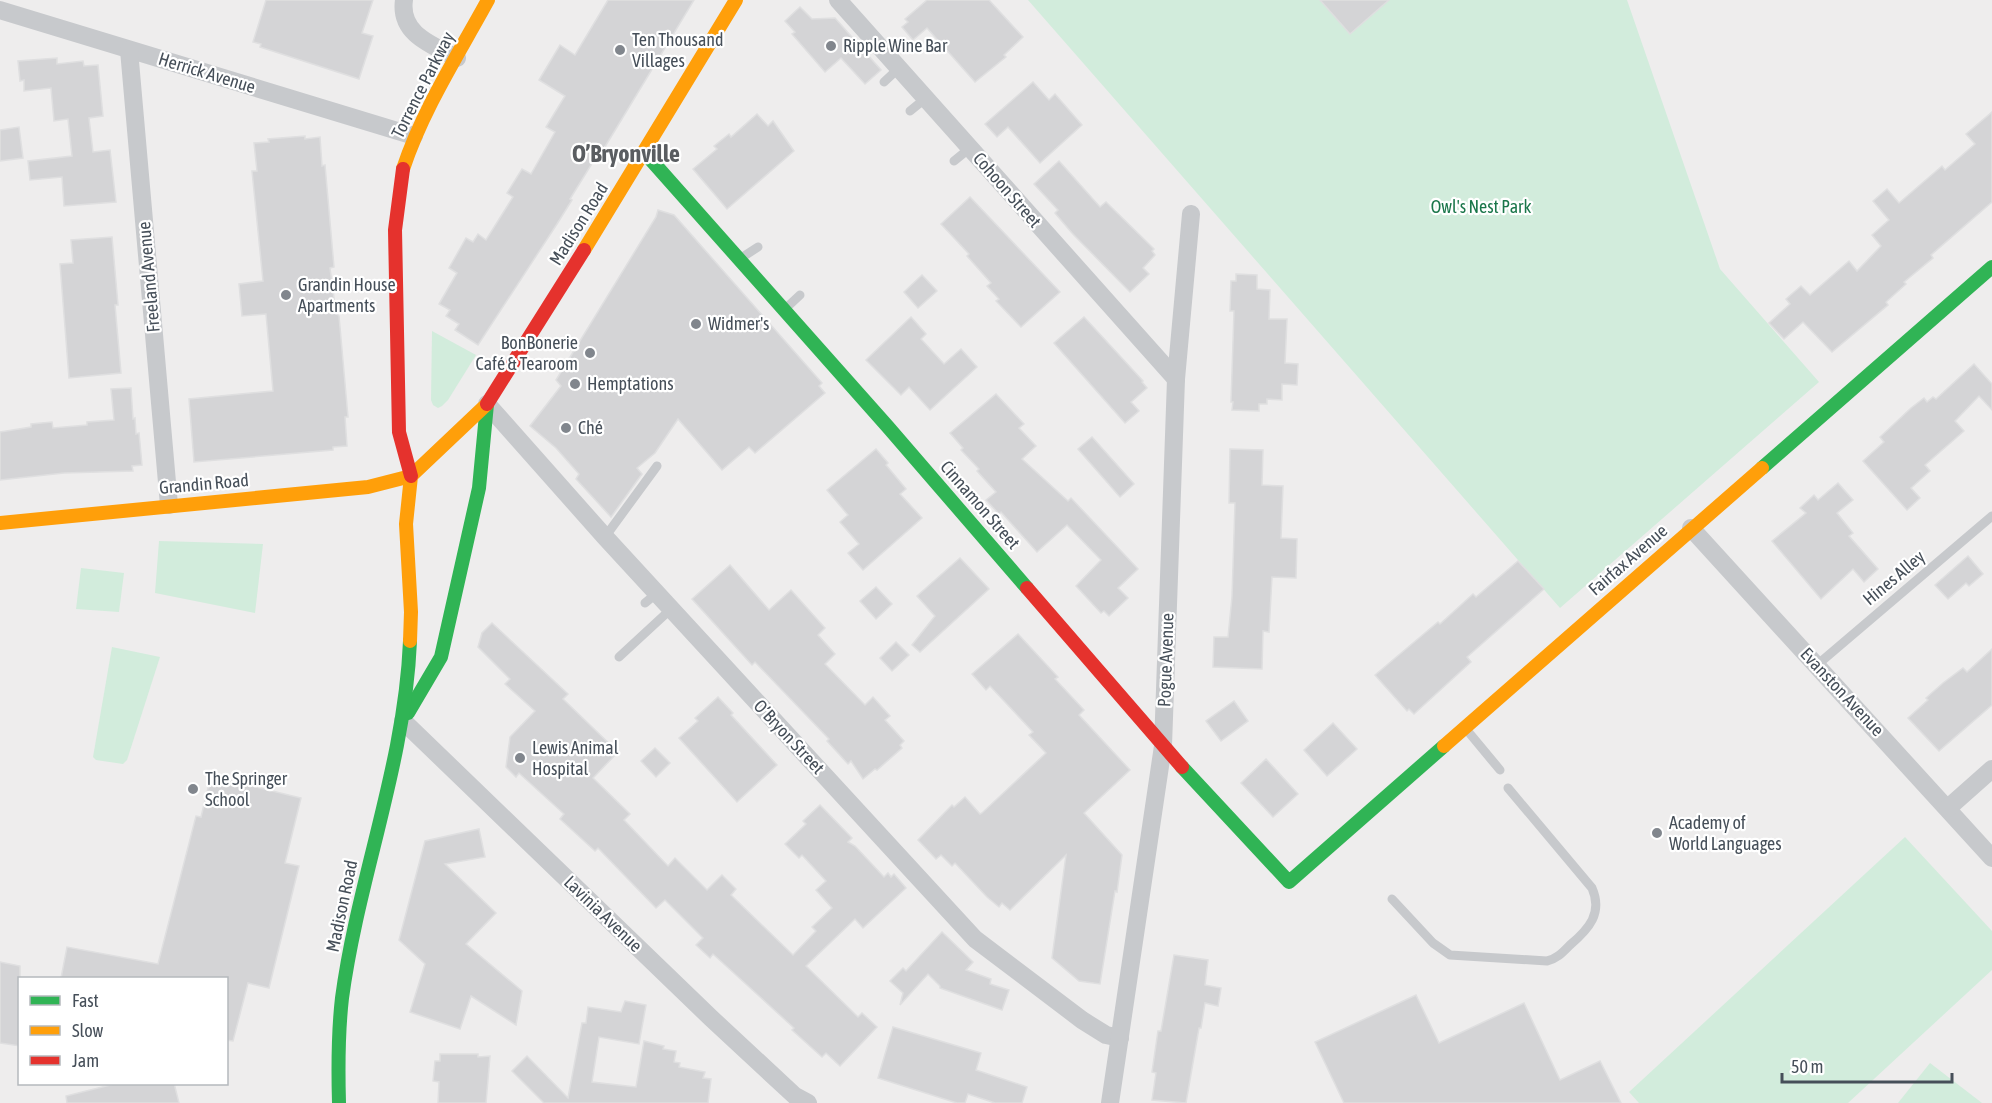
<svg xmlns="http://www.w3.org/2000/svg" width="1992" height="1103" font-family="'Asap Condensed',sans-serif">
	<style>
		.green { fill: #d2ecdc }
		.building { fill: #d4d4d6; stroke: #dfdfe0; stroke-width: 1.5 }
		.lines { fill: none; stroke-linecap: round; stroke-linejoin: round }
		.lane { stroke: #c7c9cc; stroke-width: 9 }
		.street { stroke: #c7c9cc; stroke-width: 18 }
		.fast { stroke: #30b455; stroke-width: 14 }
		.slow { stroke: #ff9f0a; stroke-width: 14 }
		.jam { stroke: #e5322d; stroke-width: 14 }
		.poi-dot { fill: #81868d; stroke: #fff; stroke-width: 2 }
		.labels { text-anchor: middle; stroke-width: 4.5; stroke-linejoin: round; paint-order: stroke }
		.poi-label { font-size: 18px; fill: #464f59; stroke: #fff; text-anchor: start }
		.street-label { font-size: 18px; fill: #464f59; stroke: #fff }
		.park-label { font-size: 18px; fill: #1a764a; stroke: #fff }
		.district-label { font-size: 24px; font-weight: bold; fill: #5a5d61; stroke: #fff }
	</style>
	<rect width="100%" height="100%" fill="#eeeded"/>
	<g class="green">
		<path d="M1028 0H1627L1720 269 1819 382 1560 608Z"/>
		<path d="M432 331 476 355 448 400 442 406 438 408 433 405 431 400Z"/>
		<path d="M159 541 263 544 255 613 155 593Z"/>
		<path d="M81 568 124 573 119 612 76 609Z"/>
		<path d="M112 647 160 657 127 760 123 764 96 760 93 757Z"/>
		<path d="M1905 837 1992 931V970L1848 1103H1639L1629 1092Z"/>
		<path d="M1930 1063 1982 1103H1898Z"/>
	</g>
	<g class="building">
		<path d="M266 0H373L362 33 373 36 359 79 260 47 261 44 253 42Z"/>
		<path d="M608 0H694L614 132 598 158 596 157 570 199 572 200 557 224 478 345 455 330 459 324 446 316 450 310 439 304 457 273 449 268 466 238 473 242 478 234 486 240 513 197 507 193 522 169 531 174 555 132 546 127 565 96 539 80 560 45 575 55Z"/>
		<path d="M927 0H989L1023 37 1004 55 1006 57 975 82 927 28 913 40 902 27 908 22 905 19Z"/>
		<path d="M1320 0H1389L1350 34Z"/>
		<path d="M800 7 812 19 835 18 881 70 865 84 841 58 825 72 792 34 795 32 785 21Z"/>
		<path d="M57 58V64L83 61 84 66 98 65 103 116 89 118 93 152 110 150 116 202 64 206 62 177 30 180 28 161 72 156 68 119 54 121 51 88 24 91V80L20 81 18 61Z"/>
		<path d="M1033 82 1049 100 1055 94 1082 125 1040 163 1008 127 997 137 985 124Z"/>
		<path d="M1992 112V202L1931 255 1933 258 1904 282 1906 284 1886 302 1888 305 1832 352 1803 322 1784 339 1769 323 1790 304 1786 299 1801 286 1810 295 1849 261 1857 271 1881 246 1872 235 1889 220 1873 201 1887 189 1899 203 1942 166 1945 170 1975 144 1966 134Z"/>
		<path d="M757 114 768 126 773 121 794 151 727 209 693 169 717 149 714 146 729 134 731 137Z"/>
		<path d="M19 127 23 158 0 161V130Z"/>
		<path d="M305 136V139L320 137 322 166 325 165 334 267 330 268 336 313 339 316 348 417H345L347 446 333 447V450L194 462 189 399 273 391 266 314 242 316 239 284 263 281 252 171H257L254 143 269 142 268 139Z"/>
		<path d="M1059 161 1100 207 1106 202 1154 249 1152 251 1155 255 1143 268 1149 274 1130 292 1072 233 1055 213 1058 210 1034 184Z"/>
		<path d="M970 197 1060 292 1021 327 996 301 999 299 987 286 991 283 967 256 969 254 941 224Z"/>
		<path d="M658 210 674 215 822 383 819 386 825 393 755 453 749 447 722 470 678 419 655 453 637 468 642 474 611 517 576 479 579 474 556 448 530 426 561 386 556 380 656 217Z"/>
		<path d="M112 237 118 305H115L121 373 69 378 60 264 73 263 71 240Z"/>
		<path d="M1236 274 1257 275V289L1270 290 1269 319H1287L1285 363 1298 364 1297 385 1282 384V400L1267 399V404H1259V411L1232 410 1233 402H1231L1234 311H1230L1231 281H1236Z"/>
		<path d="M922 275 937 291 918 308 904 292Z"/>
		<path d="M911 317 926 334 921 339 944 364 961 349 977 367 930 410 909 387 901 395 866 360Z"/>
		<path d="M1084 317 1143 381 1142 382 1147 388 1131 402 1139 411 1125 423 1054 343Z"/>
		<path d="M1974 364 1992 384V410L1979 396 1955 421 1964 431 1925 465 1930 471 1911 488 1920 498 1907 510 1863 461 1884 442 1880 437 1911 408 1924 398 1927 402 1933 397 1936 399Z"/>
		<path d="M131 388 133 419 135 418 136 434 139 433 142 465 132 466 133 471 64 473 0 480V432L31 427V424L52 422 53 428 87 425V422L114 420 111 389Z"/>
		<path d="M996 394 1024 424 1019 428 1036 446 1022 459 1068 501 1071 498 1138 569 1118 588 1128 598 1109 616 1104 611 1101 613 1076 586 1101 560 1067 525 1037 552 1001 512 999 514 986 500 996 492 977 471 979 469 961 450 963 448 950 433Z"/>
		<path d="M1092 437 1134 484 1120 497 1078 449Z"/>
		<path d="M876 449 888 463 886 465 906 489 900 494 922 518 863 570 848 553 859 544 840 522 848 515 827 490Z"/>
		<path d="M1230 449 1263 450 1262 485 1283 486 1281 538 1297 539 1296 578 1272 577 1269 632 1263 631 1262 669 1213 667 1214 637H1228L1232 597 1235 503H1229Z"/>
		<path d="M1838 483 1853 500 1837 513 1853 533 1849 536 1878 569 1864 582 1853 569 1821 599 1772 541 1806 513 1800 508 1814 495 1818 500Z"/>
		<path d="M1968 556 1983 574 1969 586 1966 583 1948 599 1935 585Z"/>
		<path d="M960 558 989 589 920 652 912 645 935 616 917 596Z"/>
		<path d="M1518 561 1544 589 1467 657 1471 662 1414 714 1409 709 1407 711 1375 675 1438 622 1440 624 1473 594 1476 597Z"/>
		<path d="M730 565 769 610 791 590 825 628 818 635 835 654 825 664 865 705 873 697 890 716 885 720 904 741 900 745 902 748 877 770 875 769 863 779 851 761 848 764 827 741 829 739 755 662 752 665 692 599Z"/>
		<path d="M876 587 892 604 876 619 860 601Z"/>
		<path d="M492 623 568 694 563 699 618 752 593 778 630 814 624 820 668 866 675 858 707 890 722 875 736 889 731 895 793 955 816 931 812 927 832 908 816 890 826 881 802 855 799 858 785 844 806 824 803 821 820 805 852 838 848 842 855 846 884 877 888 873 891 877 894 874 906 888 863 928 855 919 806 966 858 1017 862 1013 877 1027 840 1066 826 1053 822 1057 792 1030 794 1028 713 954 710 958 696 945 703 938 665 900 656 908 598 848 595 851 560 819 564 814 519 773 516 777 506 767 510 737 535 711 505 684 510 679 478 647 482 633Z"/>
		<path d="M1018 634 1058 677 1055 679 1084 710 1079 715 1130 770 1084 813 1122 855 1117 892 1115 891 1100 984 1079 981 1052 958 1066 855 1010 910 1002 903 999 907 987 897 955 863 952 866 941 855 936 859 918 840 952 805 954 807 965 797 980 814 982 813 1046 753 1029 735 1033 732 990 686 986 690 972 674Z"/>
		<path d="M896 642 909 655 892 671 880 658Z"/>
		<path d="M1992 649V705L1939 751 1908 718 1928 700 1926 698 1943 683 1963 668 1967 672Z"/>
		<path d="M718 697 733 713 731 715 777 765 737 802 679 738 698 721 695 718Z"/>
		<path d="M1234 701 1248 721 1221 741 1206 721Z"/>
		<path d="M1333 723 1357 749 1327 776 1304 750Z"/>
		<path d="M655 748 670 763 656 777 641 761Z"/>
		<path d="M1266 759 1298 794 1273 817 1241 783Z"/>
		<path d="M211 776 301 798 285 863 299 866 269 988 248 983 233 1041 226 1040V978H61L67 947 158 964 196 816 201 817Z"/>
		<path d="M479 829 485 857 445 864 496 913 466 944 522 991 516 1025 471 996 460 1029 410 1012 425 964 399 940 425 841Z"/>
		<path d="M942 932 973 962 966 970 991 979 990 984 1009 990 1002 1010 940 988V986L928 974 900 1005 903 993 890 981 903 968 906 971Z"/>
		<path d="M1174 955 1208 960 1205 985 1221 988 1218 1006 1205 1003 1201 1028H1199L1186 1103 1152 1100 1156 1073 1152 1072 1158 1031H1161Z"/>
		<path d="M0 962 20 966V1046L0 1043Z"/>
		<path d="M1416 995 1439 1043 1524 1003 1560 1080 1600 1061 1621 1103H1344L1315 1042Z"/>
		<path d="M625 1001 646 1005 639 1044 599 1037 592 1082 636 1087 644 1041 664 1046 663 1049 676 1051 674 1062 680 1063 679 1067 705 1072 703 1078 711 1079 708 1103H544L512 1071 527 1056 568 1098 582 1023H586L588 1007 621 1012Z"/>
		<path d="M893 1027 981 1053 976 1070 1027 1087 1022 1103H995L968 1094 965 1103H957L878 1078Z"/>
		<path d="M440 1054H478V1057L490 1056 486 1103H438L439 1082 433 1081 435 1061H440Z"/>
		<path d="M118 1083H174L179 1103H67L66 1096Z"/>
	</g>
	<g class="lines">
		<g class="lane">
			<path d="M884 82 899 68"/>
			<path d="M910 111 926 98"/>
			<path d="M954 161 970 148"/>
			<path d="M741 258 758 247"/>
			<path d="M785 309 800 295"/>
			<path d="M605 537 657 466"/>
			<path d="M645 603 657 593"/>
			<path d="M619 657 671 609"/>
			<path d="M1817 665 1992 516"/>
			<path d="M1466 729 1500 770"/>
			<path d="M1392 899 1433 943 1450 955 1547 961C1557 959 1563 952 1570 945 1589 929 1603 913 1592 888L1508 788"/>
		</g>
		<g class="street">
			<path d="M404 0C399 34 432 45 457 58"/>
			<path d="M838 0 1176 379"/>
			<path d="M0 10 414 136"/>
			<path d="M129 50 169 505"/>
			<path d="M487 404 605 537 975 939 1082 1020 1106 1035 1120 1038"/>
			<path d="M1691 528 1992 858"/>
			<path d="M403 721 711 1018 795 1096 808 1103"/>
			<path d="M1948 808 1992 769"/>
			<path d="M1110 1103 1163 746 1176 379 1191 214"/>
		</g>
		<g class="fast">
			<path d="M644 152 888 427 1027 588"/>
			<path d="M1762 468 1992 267"/>
			<path d="M408 713 441 657 479 488 487 404"/>
			<path d="M1182 767 1289 882 1444 746"/>
			<path d="M339 1103C338 1068 338 1033 342 998 358 878 405 764 410 641"/>
		</g>
		<g class="slow">
			<path d="M403 169C423 109 458 55 488 0"/>
			<path d="M584 250 736 0"/>
			<path d="M0 523 368 487 411 476"/>
			<path d="M410 641 411 612 406 524 411 476 487 404"/>
			<path d="M1444 746 1762 468"/>
		</g>
		<g class="jam">
			<path d="M403 169 395 230 399 432 411 476"/>
			<path d="M487 404 584 250"/>
			<path d="M1027 588 1182 767"/>
		</g>
	</g>
	<g class="poi-dot">
		<circle cx="831" cy="46" r="6"/>
		<circle cx="620" cy="50" r="6"/>
		<circle cx="286" cy="295" r="6"/>
		<circle cx="696" cy="324" r="6"/>
		<circle cx="590" cy="353" r="6"/>
		<circle cx="575" cy="384" r="6"/>
		<circle cx="566" cy="428" r="6"/>
		<circle cx="520" cy="758" r="6"/>
		<circle cx="193" cy="789" r="6"/>
		<circle cx="1657" cy="833" r="6"/>
	</g>
	<g class="labels">
		<g class="poi-label">
			<text x="632" y="46">Ten Thousand<tspan x="632" dy="21">Villages</tspan></text>
			<text x="843" y="52">Ripple Wine Bar</text>
			<text x="298" y="291">Grandin House<tspan x="298" dy="21">Apartments</tspan></text>
			<text x="708" y="330">Widmer's</text>
			<text x="578" y="349" text-anchor="end">BonBonerie<tspan x="578" dy="21">Café &amp; Tearoom</tspan></text>
			<text x="587" y="390">Hemptations</text>
			<text x="578" y="434">Ché</text>
			<text x="532" y="754">Lewis Animal<tspan x="532" dy="21">Hospital</tspan></text>
			<text x="205" y="785">The Springer<tspan x="205" dy="21">School</tspan></text>
			<text x="1669" y="829">Academy of<tspan x="1669" dy="21">World Languages</tspan></text>
		</g>
		<g class="street-label">
			<text transform="translate(207 73) rotate(17)" y="6">Herrick Avenue</text>
			<text transform="translate(423 85) rotate(-63)" y="6">Torrence Parkway</text>
			<text transform="translate(1007 190) rotate(49)" y="6">Cohoon Street</text>
			<text transform="translate(579 224) rotate(-58)" y="6">Madison Road</text>
			<text transform="translate(149 277) rotate(-95)" y="6">Freeland Avenue</text>
			<text transform="translate(204 484) rotate(-5)" y="6">Grandin Road</text>
			<text transform="translate(980 505) rotate(49)" y="6">Cinnamon Street</text>
			<text transform="translate(1628 560) rotate(-41)" y="6">Fairfax Avenue</text>
			<text transform="translate(1894 578) rotate(-40)" y="6">Hines Alley</text>
			<text transform="translate(1166 660) rotate(-88)" y="6">Pogue Avenue</text>
			<text transform="translate(1842 692) rotate(47)" y="6">Evanston Avenue</text>
			<text transform="translate(789 737) rotate(47)" y="6">O’Bryon Street</text>
			<text transform="translate(342 906) rotate(-78)" y="6">Madison Road</text>
			<text transform="translate(603 914) rotate(44)" y="6">Lavinia Avenue</text>
		</g>
		<g class="park-label">
			<text x="1481" y="213">Owl's Nest Park</text>
		</g>
		<g class="district-label">
			<text x="626" y="162">O’Bryonville</text>
		</g>
	</g>
	<rect x="18" y="977" width="210" height="108" fill="#ffffff" stroke="#b5b9bd" stroke-width="1.5"/>
	<rect x="30" y="996" width="30" height="9" fill="#30b455" stroke="#b5b9bd" stroke-width="1.5"/>
	<text x="72" y="1007" font-size="18" fill="#464f59">Fast</text>
	<rect x="30" y="1026" width="30" height="9" fill="#ff9f0a" stroke="#b5b9bd" stroke-width="1.5"/>
	<text x="72" y="1037" font-size="18" fill="#464f59">Slow</text>
	<rect x="30" y="1056" width="30" height="9" fill="#e5322d" stroke="#b5b9bd" stroke-width="1.5"/>
	<text x="72" y="1067" font-size="18" fill="#464f59">Jam</text>
	<path d="M1782 1073v9h170v-9" fill="none" stroke="#464f59" stroke-width="3"/>
	<text x="1791" y="1073" font-size="18" fill="#464f59" stroke="#ffffff" stroke-width="4.5" paint-order="stroke">50 m</text>
</svg>
